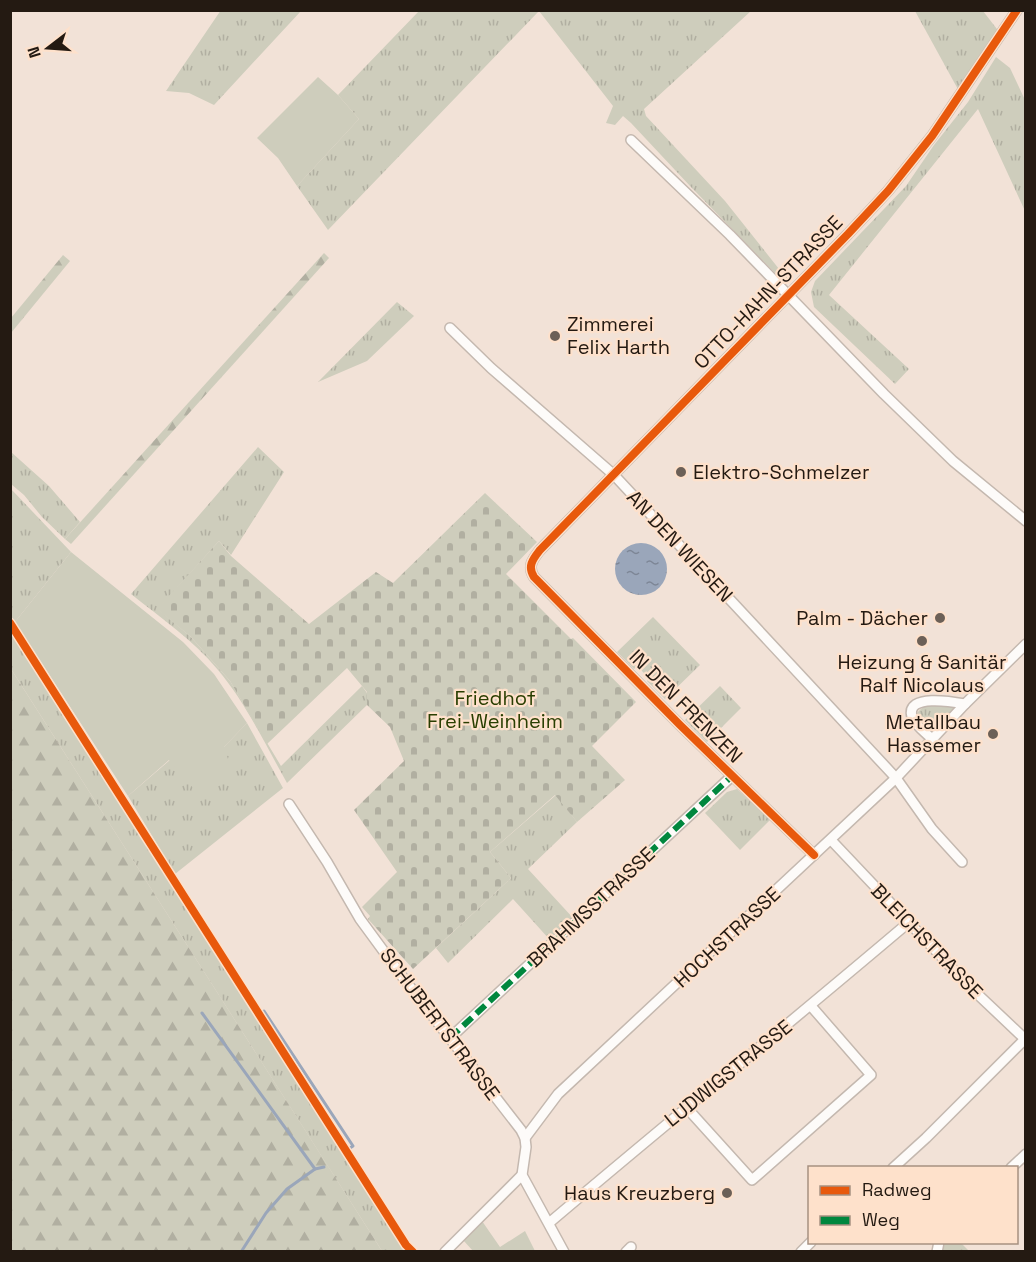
<svg xmlns="http://www.w3.org/2000/svg" width="1036" height="1262" font-family="'Space Grotesk',sans-serif">
	<style>
		.grass { fill: url(#grass-tufts) }
		.forest { fill: url(#forest-firs) }
		.cemetery { fill: url(#cemetery-stones) }
		.garden { fill: #cecdbc }
		.water { fill: url(#water-ripples) }
		.lines { fill: none; stroke-linecap: round; stroke-linejoin: round }
		.stream { stroke: #9aa6ba; stroke-width: 3 }
		.street-casing { stroke: #c4b8af; stroke-width: 12 }
		.street { stroke: #fdfbf9; stroke-width: 9 }
		.quiet { stroke: #00873e; stroke-width: 6; stroke-dasharray: 12 6; stroke-linecap: butt }
		.cycleway-casing { stroke: #fee1cb; stroke-width: 11 }
		.cycleway { stroke: #e8590c; stroke-width: 8 }
		.poi-dot { fill: #6c6057; stroke: #fee1cb; stroke-width: 2 }
		.labels { text-anchor: middle; stroke-width: 4.5; stroke-linejoin: round; paint-order: stroke }
		.street-label { font-size: 20px; fill: #241a12; stroke: #fee1cb }
		.poi-label { font-size: 20px; fill: #241a12; stroke: #fee1cb; text-anchor: end }
		.park-label { font-size: 20px; fill: #293e01; stroke: #fee1cb }
	</style>
	<defs>
		<pattern id="grass-tufts" width="24" height="20" patternUnits="userSpaceOnUse" patternTransform="scale(1.5)"><rect width="24" height="20" fill="#cecdbc"/><path d="M3 7l-1-3M5 7V3M7 7l1-3M15 17l-1-3M17 17v-4M19 17l1-3" fill="none" stroke="#b1afa1"/></pattern>
		<pattern id="forest-firs" width="22" height="20" patternUnits="userSpaceOnUse" patternTransform="scale(1.5)"><rect width="22" height="20" fill="#cecdbc"/><path d="M5 1l3.5 6h-7zM16 11l3.5 6h-7z" fill="#b1afa1"/></pattern>
		<pattern id="cemetery-stones" width="16" height="16" patternUnits="userSpaceOnUse" patternTransform="scale(1.5)"><rect width="16" height="16" fill="#cecdbc"/><path d="M2 7V4a2 2 0 0 1 4 0v3zM10 15v-3a2 2 0 0 1 4 0v3z" fill="#b1afa1"/></pattern>
		<pattern id="water-ripples" width="26" height="14" patternUnits="userSpaceOnUse" patternTransform="scale(1.5)"><rect width="26" height="14" fill="#9aa6ba"/><path d="M2 4q2-2 4 0t4 0M15 11q2-2 4 0t4 0" fill="none" stroke="#7d8696"/></pattern>
	</defs>
	<rect width="100%" height="100%" fill="#f2e2d7"/>
	<g class="grass">
		<path d="M221 10 301 11 214 105 189 93 166 91Z"/>
		<path d="M419 11H751L644 109 646 116 725 201 783 274 791 279 780 278 690 186 631 123 623 116 615 125 606 123 613 106 539 11 328 230 297 186 359 119 338 95Z"/>
		<path d="M915 11H983L1000 33 960 93Z"/>
		<path d="M996 57 1010 68 1025 100V211L978 109 829 295 909 369 895 384 814 307 811 292 815 281 906 186 934 145 968 102Z"/>
		<path d="M397 302 414 316 367 361 318 382Z"/>
		<path d="M258 447 284 472 231 555 219 541 158 609 191 637 230 681 281 766 362 686 367 693V705L287 783C266 746 246 703 218 670 193 640 161 618 131 594Z"/>
		<path d="M11 452 49 486 80 522 65 539 42 517 24 495 11 484Z"/>
		<path d="M11 489 71 552 15 622 11 616Z"/>
		<path d="M653 617 700 665 665 699 647 681 649 678 637 666 634 669 617 652Z"/>
		<path d="M10 621 381 1202 410 1251H382L11 669Z"/>
		<path d="M720 686 741 708 707 742 685 720Z"/>
		<path d="M949 704 955 709 934 731 919 720 916 715C923 702 936 704 949 704Z"/>
		<path d="M247 723 283 788 175 874 128 796 170 760 199 794 224 747Z"/>
		<path d="M737 789 770 820 740 850 705 813 727 792Z"/>
		<path d="M556 795 577 822 528 869 574 919 550 940 513 899 448 963 436 948 511 878 490 852Z"/>
		<path d="M945 1243H961L969 1251H942Z"/>
	</g>
	<g class="forest">
		<path d="M324 253 329 258 71 544 65 539Z"/>
		<path d="M63 255 70 261 11 333V318Z"/>
		<path d="M11 669 335 1177 382 1251H11Z"/>
	</g>
	<path class="cemetery" d="M485 493 537 542 506 574 571 639 573 638 636 702 592 746 625 780 577 822 555 795 490 852 511 878 413 969 368 919 370 916 362 907 397 872 354 810 404 761 390 727 367 705V692L347 668 267 744 230 681 191 637 157 609 219 541 231 556 309 624 376 572 393 583Z"/>
	<g class="garden">
		<path d="M318 77 338 95 359 119 297 186 278 158 257 138Z"/>
		<path d="M71 552 183 642 214 674 247 723 224 747 230 765 199 795 169 760 128 796 15 622Z"/>
		<path d="M482 1221 500 1247 525 1231 535 1251H473L463 1240Z"/>
	</g>
	<circle class="water" cx="641" cy="569" r="26"/>
	<g class="lines">
		<g class="stream">
			<path d="M264 1011 353 1146 350 1148"/>
			<path d="M202 1013 315 1169 287 1189 266 1213 241 1252"/>
			<path d="M315 1169 324 1167"/>
		</g>
		<g class="street-casing">
			<g id="street">
				<path d="M631 140 730 235 884 394 953 461 1026 521"/>
				<path d="M450 328 491 368 614 475 896 778 932 829 962 862"/>
				<path d="M932 739C926 733 915 725 912 717 905 693 954 702 965 704"/>
				<path d="M289 804 327 862 360 919 407 983 521 1130 525 1138 526 1147 522 1175 564 1252"/>
				<path d="M831 840 971 988 1026 1040"/>
				<path d="M814 855 680 725 534 577C527 566 533 559 540 550L848 234 888 191 932 136 1017 10"/>
				<path d="M450 1038 732 776"/>
				<path d="M686 1107 752 1180 871 1075 811 1006"/>
				<path d="M525 1138 558 1094 896 778 965 704 1026 644"/>
				<path d="M893 1168 926 1138 1025 1039"/>
				<path d="M1011 1168 1026 1154"/>
				<path d="M549 1223C668 1122 789 1024 908 923"/>
				<path d="M445 1252 522 1175"/>
				<path d="M626 1252 631 1247"/>
				<path d="M801 1252 811 1242"/>
				<path d="M937 1252 939 1242"/>
			</g>
		</g>
		<use href="#street" class="street"/>
		<path class="quiet" d="M450 1038 732 776"/>
		<g class="cycleway-casing">
			<g id="cycleway">
				<path d="M10 623 406 1245 413 1252"/>
				<path d="M814 855 680 725 534 577C527 566 533 559 540 550L848 234 888 191 932 136 1017 10"/>
			</g>
		</g>
		<use href="#cycleway" class="cycleway"/>
	</g>
	<g class="poi-dot">
		<circle cx="555" cy="336" r="6"/>
		<circle cx="681" cy="472" r="6"/>
		<circle cx="940" cy="618" r="6"/>
		<circle cx="922" cy="641" r="6"/>
		<circle cx="993" cy="734" r="6"/>
		<circle cx="727" cy="1193" r="6"/>
	</g>
	<g class="labels">
		<g class="street-label">
			<text transform="translate(768 292) rotate(-46)" y="7">OTTO-HAHN-STRASSE</text>
			<text transform="translate(680 546) rotate(47)" y="7">AN DEN WIESEN</text>
			<text transform="translate(686 706) rotate(45)" y="7">IN DEN FRENZEN</text>
			<text transform="translate(591 907) rotate(-43)" y="7">BRAHMSSTRASSE</text>
			<text transform="translate(727 937) rotate(-43)" y="7">HOCHSTRASSE</text>
			<text transform="translate(927 941) rotate(46)" y="7">BLEICHSTRASSE</text>
			<text transform="translate(440 1024) rotate(53)" y="7">SCHUBERTSTRASSE</text>
			<text transform="translate(728 1073) rotate(-39)" y="7">LUDWIGSTRASSE</text>
		</g>
		<g class="poi-label">
			<text x="567" y="331" text-anchor="start">Zimmerei<tspan x="567" dy="23">Felix Harth</tspan></text>
			<text x="693" y="479" text-anchor="start">Elektro-Schmelzer</text>
			<text x="928" y="625">Palm - Dächer</text>
			<text x="922" y="669" text-anchor="middle">Heizung &amp; Sanitär<tspan x="922" dy="23">Ralf Nicolaus</tspan></text>
			<text x="981" y="729">Metallbau<tspan x="981" dy="23">Hassemer</tspan></text>
			<text x="715" y="1200">Haus Kreuzberg</text>
		</g>
		<g class="park-label">
			<text x="495" y="705">Friedhof<tspan x="495" dy="23">Frei-Weinheim</tspan></text>
		</g>
	</g>
	<rect width="1036" height="1262" fill="none" stroke="#241a12" stroke-width="24"/>
	<rect x="808" y="1166" width="210" height="78" fill="#fee1cb" stroke="#a79181" stroke-width="1.5"/>
	<rect x="820" y="1186" width="30" height="9" fill="#e8590c" stroke="#a79181" stroke-width="1.5"/>
	<text x="862" y="1196" font-size="18" fill="#241a12">Radweg</text>
	<rect x="820" y="1216" width="30" height="9" fill="#00873e" stroke="#a79181" stroke-width="1.5"/>
	<text x="862" y="1226" font-size="18" fill="#241a12">Weg</text>
	<g transform="translate(48 48) rotate(253)" stroke="#fee1cb" stroke-width="4.5" paint-order="stroke">
	<path d="M0-4.5L10 22L0 15L-10 22Z" fill="#241a12"/>
	<text y="-9" font-size="16" font-weight="bold" text-anchor="middle" fill="#241a12">N</text>
	</g>
</svg>
